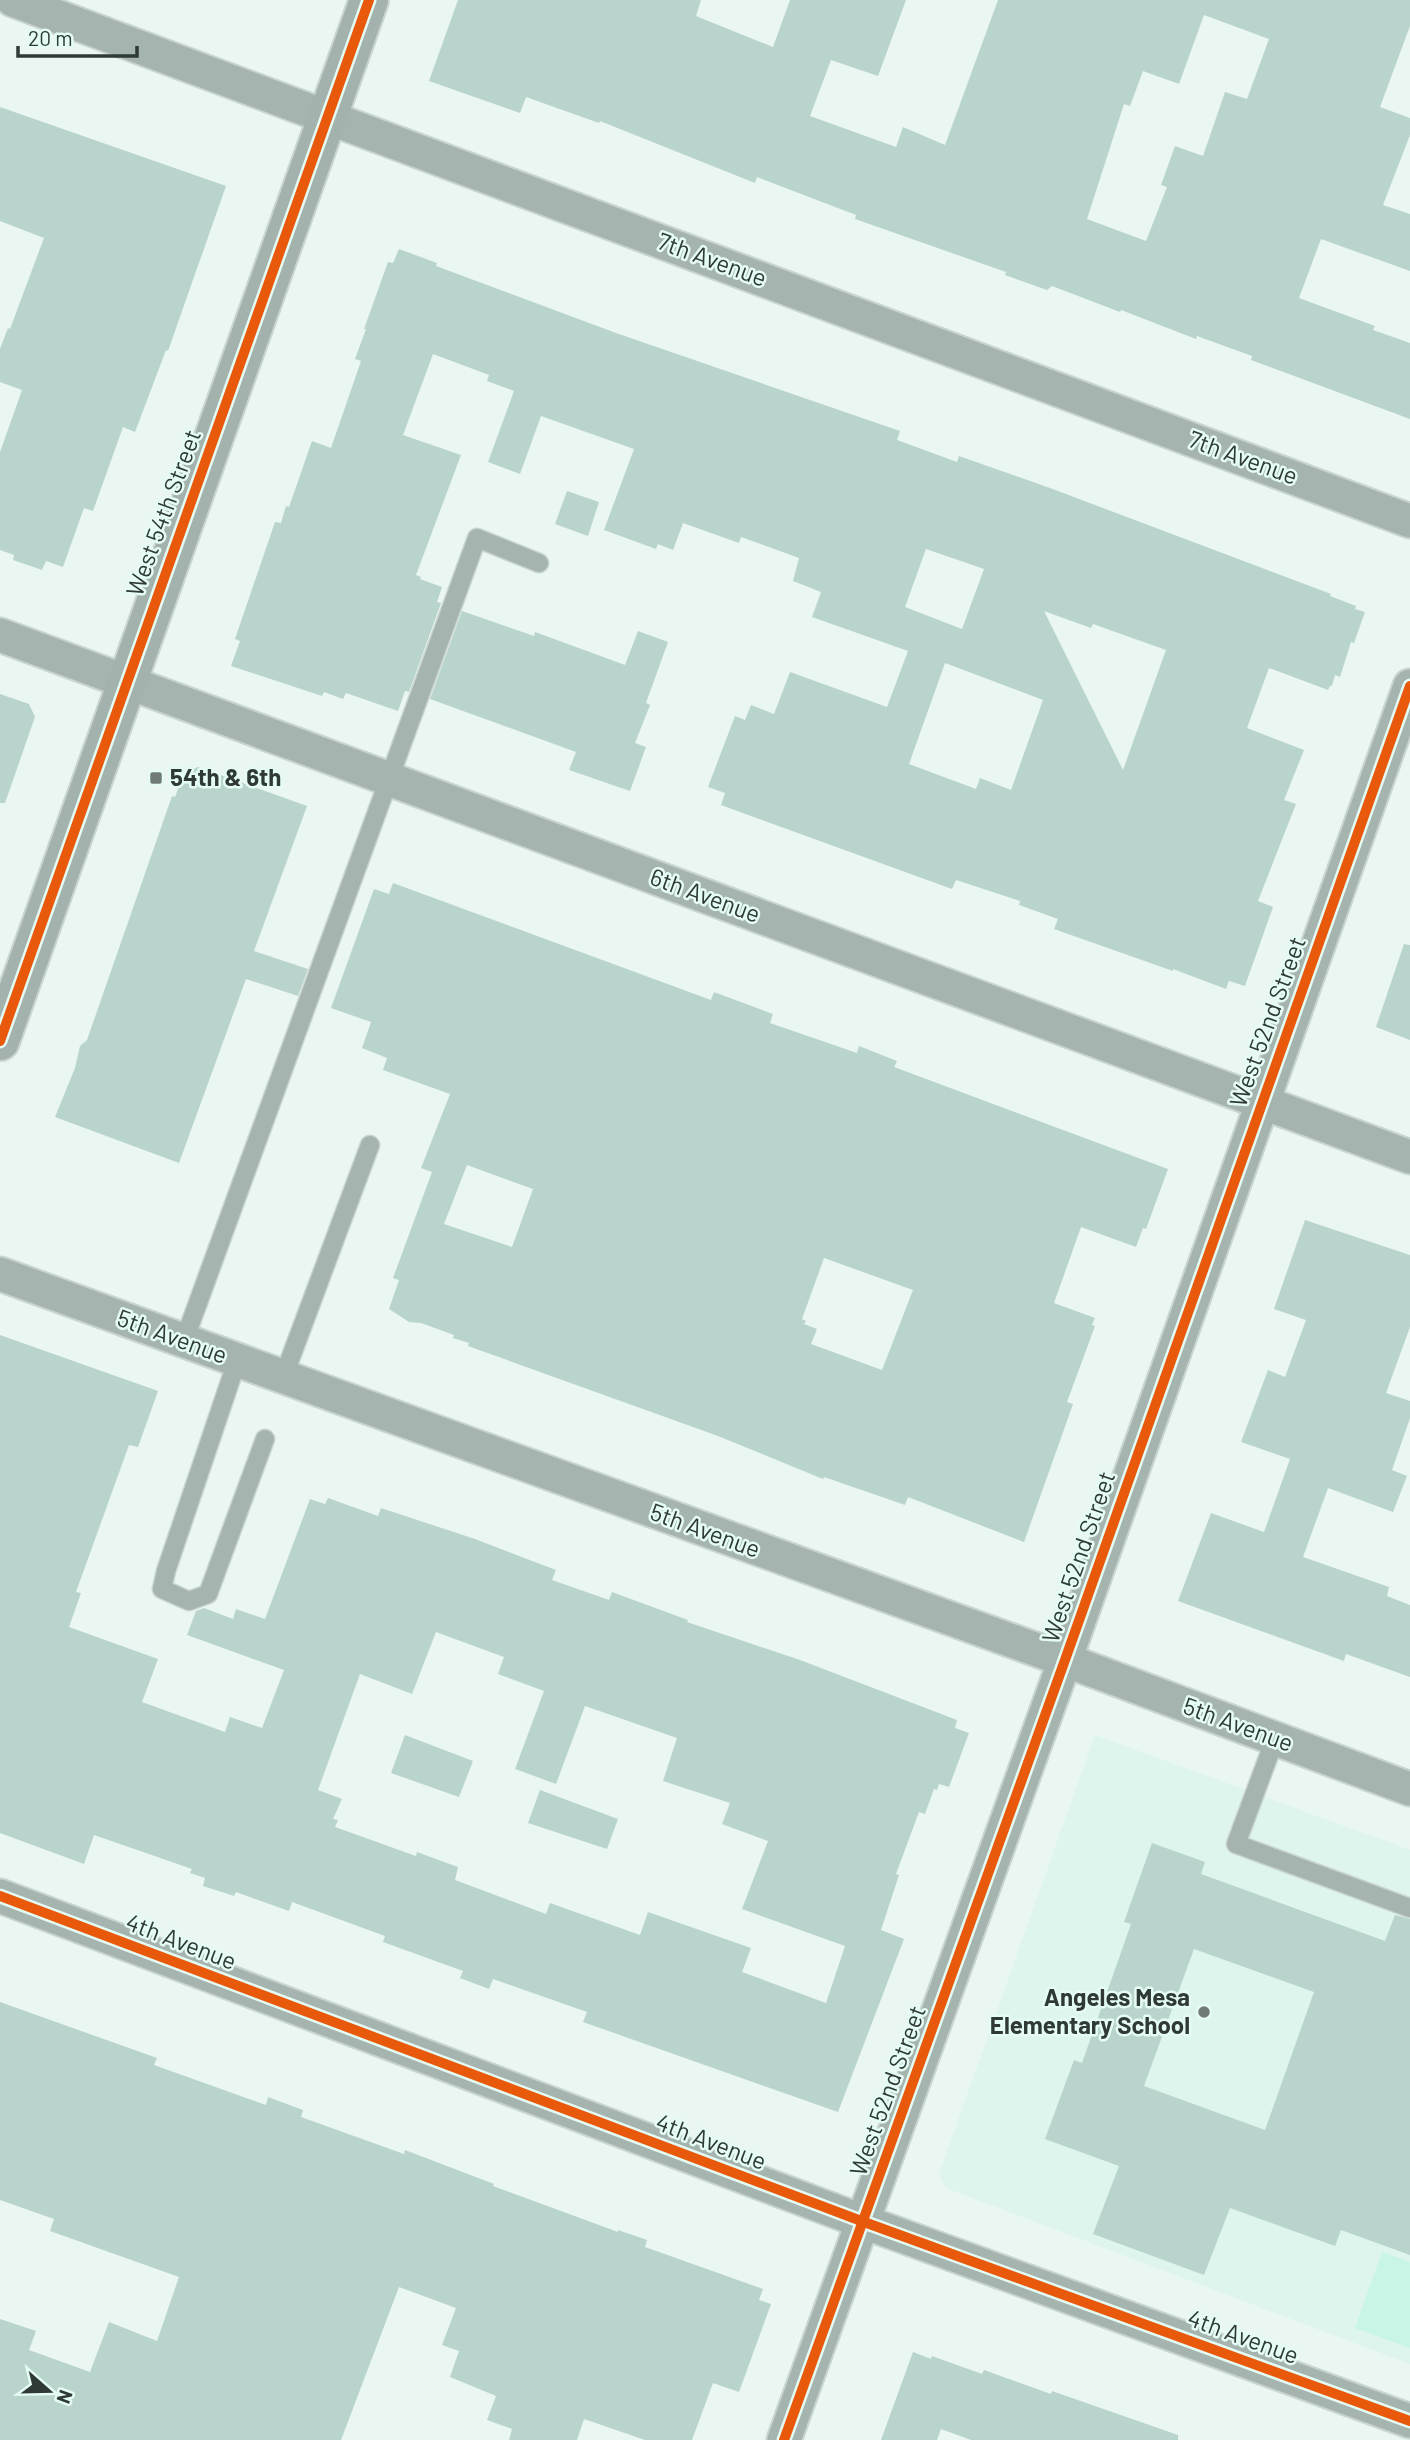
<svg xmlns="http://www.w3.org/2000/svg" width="1410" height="2440" font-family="Barlow,sans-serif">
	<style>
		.built { fill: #ddf5ec }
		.green { fill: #c9f5e7 }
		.building { fill: #b9d4cc; fill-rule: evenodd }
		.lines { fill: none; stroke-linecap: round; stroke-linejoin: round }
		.lane-casing { stroke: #c9d3cf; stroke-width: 21 }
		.street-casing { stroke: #c9d3cf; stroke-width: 37 }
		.secondary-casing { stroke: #c9d3cf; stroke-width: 42 }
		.lane { stroke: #a5b4af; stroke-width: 18 }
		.street { stroke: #a5b4af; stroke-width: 33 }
		.secondary { stroke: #a3b2ad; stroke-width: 38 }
		.cycleway-casing { stroke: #e4fcf3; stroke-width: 15 }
		.cycleway { stroke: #e8590c; stroke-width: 10 }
		.poi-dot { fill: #707b77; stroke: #e4fcf3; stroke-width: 2.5 }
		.labels { text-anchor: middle; stroke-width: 5; stroke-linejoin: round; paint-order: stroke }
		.street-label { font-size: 24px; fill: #2f3935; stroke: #e4fcf3 }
		.poi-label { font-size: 24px; font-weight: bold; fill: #2f3935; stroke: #e4fcf3; text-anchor: start }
	</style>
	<rect width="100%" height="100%" fill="#eaf6f2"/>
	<path class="built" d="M1095 1735 1410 1850V2364L946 2188 939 2174Z"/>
	<path class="green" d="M1382 2252 1410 2262V2348L1355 2328Z"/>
	<g class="building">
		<path d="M458 0H701L696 16 773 47 790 0H906L878 76 831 60 810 116 896 147 903 127 945 145 998 0H1410V26L1380 107 1410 118V135L1383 205 1410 214V271L1321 239 1299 298 1375 326 1373 330 1410 343V419L1251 360 1252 356 1197 336 1196 339 1121 310 1120 312 1052 286 1047 290 1005 275 1006 272 855 219 856 215 757 177 755 183 600 121 599 123 526 97 520 113 429 81ZM1204 15 1269 39 1247 99 1225 92 1203 156 1175 146 1161 185 1167 187 1146 241 1087 219 1124 104 1130 106 1143 71 1179 84Z"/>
		<path d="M0 107 226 186 168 351 166 350 135 432 123 427 93 511 84 508 63 567 46 561 42 570 13 560 14 555 0 550V452L22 390 0 382V349L8 328 10 329 44 238 0 221Z"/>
		<path d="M399 249 437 263 436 266 616 333 900 431 897 440 957 462 959 456 1050 488 1331 594 1330 596 1356 606 1355 609 1365 612 1354 643 1351 642 1340 677 1335 675 1332 686H1330L1328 690 1269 668 1247 728 1304 750 1284 800 1296 804 1258 901 1273 907 1245 986 1229 981 1226 989 1173 969V971L1054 929 1058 919 1019 905 1020 901 956 880 952 889 721 805 725 793 708 787 735 716 745 720 751 705 774 714 790 672 887 707 908 651 812 617 821 592 793 581 799 558 741 537 739 543 683 523 673 550 658 544 656 549 604 530 634 449 541 416 520 474 488 462 514 391 487 381 489 375 433 354 403 435 461 455 416 575 421 577 420 579 442 587 437 602 441 603 409 692 405 691 398 711 346 693 343 699 324 692 322 696 231 666 240 641 235 639 275 522 281 523 286 506 289 507 312 441 331 448 361 361 355 359 366 329H364L388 262 393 263ZM926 549 984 569 962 629 905 607ZM1044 611 1091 628 1093 624 1166 650 1123 770ZM945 663 1043 700 1011 790 980 778 976 789 909 764Z"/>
		<path d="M567 491 599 502 588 536 555 524Z"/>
		<path d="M462 611 534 636 535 632 625 665 638 631 668 642 646 703 650 705 635 743 646 747 630 791 569 770 576 752 430 699Z"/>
		<path d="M0 694 29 704 35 717 5 803H0Z"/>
		<path d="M198 767 307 806 254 951 308 969 298 996 246 979 179 1163 55 1117 75 1068 80 1046 87 1040 172 796 175 797 184 773Z"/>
		<path d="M393 883 711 1000 714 992 757 1008 773 1014 770 1023 857 1053 859 1046 897 1061 894 1067 1168 1169 1146 1229 1143 1228 1136 1247 1081 1227 1054 1303 1095 1318 1092 1325 1095 1326 1067 1402 1073 1404 1024 1542 908 1497 905 1505 824 1477 823 1479 718 1436 468 1346 469 1343 453 1338 454 1335 421 1323 409 1322 389 1309 399 1280 393 1278 432 1172 421 1168 450 1094 383 1070 387 1058 362 1048 371 1022 331 1008 374 889 389 894ZM467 1165 533 1189 512 1247 444 1224ZM824 1258 913 1290 882 1370 811 1344 817 1329 804 1324 806 1321 802 1319Z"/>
		<path d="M1404 944 1410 945V1040L1376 1027Z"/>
		<path d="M1305 1220 1410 1255V1327L1386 1393 1410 1401V1418L1392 1470 1407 1476 1393 1512 1328 1488 1303 1557 1389 1587 1387 1596 1410 1605V1677L1346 1654 1344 1661 1178 1601 1211 1513 1264 1532 1290 1459 1241 1442 1268 1370 1285 1377 1306 1320 1274 1309Z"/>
		<path d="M0 1335 158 1391 138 1447 129 1445 76 1592 81 1593 69 1627 158 1659 142 1702 225 1732 230 1717 262 1728 284 1670 187 1635 196 1611 204 1608 233 1619 236 1609 265 1619 310 1499 325 1504 328 1498 378 1516 381 1508 475 1539 556 1570 552 1580 609 1600 612 1592 688 1620 687 1622 800 1660 957 1720 955 1728 969 1733 949 1787 939 1784 937 1790 934 1789 925 1814 919 1812 896 1874 899 1875 881 1930 904 1939 838 2112 583 2022 587 2012 493 1979 489 1989 460 1978 463 1971 383 1942 385 1936 292 1902 289 1911 236 1892 234 1896 203 1886 205 1878 190 1873 192 1869 94 1835 84 1864 0 1833ZM436 1632 504 1657 498 1674 544 1691 515 1769 556 1784 585 1706 677 1738 663 1781 730 1803 722 1824 768 1841 742 1909 845 1946 826 2003 742 1972 751 1948 648 1912 640 1935 550 1903 546 1914 455 1880 458 1867 417 1852 416 1856 335 1827 338 1820 333 1819 342 1799 318 1790 360 1674 412 1694Z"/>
		<path d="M405 1735 473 1761 459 1797 391 1773Z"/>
		<path d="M540 1790 618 1819 607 1849 528 1823Z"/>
		<path d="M1152 1843 1205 1862 1201 1874 1385 1941 1395 1915 1410 1919V2255L1341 2230 1335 2246 1230 2208 1204 2275 1093 2234 1119 2166 1045 2139 1074 2060 1082 2063 1131 1924 1124 1922ZM1194 1949 1314 1992 1265 2130 1144 2086Z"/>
		<path d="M0 2002 157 2058 154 2065 266 2105 268 2097 303 2110 301 2117 404 2154 405 2150 494 2184 493 2186 618 2232V2230L647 2240 645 2247 763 2289 759 2300 771 2304 739 2392 713 2383 692 2440H645L584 2419 577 2440H509L512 2429 487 2420 496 2396 450 2377 459 2351 442 2345 456 2308 399 2287 341 2440H0V2319L36 2331 29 2350 90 2372 109 2322 157 2341 179 2277 50 2231 54 2219 0 2200Z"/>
		<path d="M913 2352 931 2359 932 2356 982 2374 984 2370 1051 2394 1052 2391 1178 2435V2440H971L941 2429 937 2440H881Z"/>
	</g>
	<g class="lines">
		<g class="lane-casing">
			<g id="lane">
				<path d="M184 1341 477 538 539 563"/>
				<path d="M237 1361 166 1571 162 1589 189 1601 208 1594 265 1439"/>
				<path d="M283 1378 370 1145"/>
				<path d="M1275 1739 1236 1844 1410 1908"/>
			</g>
		</g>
		<g class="street-casing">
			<g id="street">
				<path d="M13 0 1410 521"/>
				<path d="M0 635 1410 1157"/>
				<path d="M0 1274 1065 1660 1410 1789"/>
				<path d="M0 1896 864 2222 1410 2421"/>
				<path d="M784 2440 1065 1660 1410 686"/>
			</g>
		</g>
		<g class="secondary-casing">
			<path id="secondary" d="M0 1041 369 0"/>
		</g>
		<use href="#lane" class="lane"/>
		<use href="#street" class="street"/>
		<use href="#secondary" class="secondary"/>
		<g class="cycleway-casing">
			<g id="cycleway">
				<path d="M0 1041 369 0"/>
				<path d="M0 1896 864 2222 1410 2421"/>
				<path d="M784 2440 1065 1660 1410 686"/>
			</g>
		</g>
		<use href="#cycleway" class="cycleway"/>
	</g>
	<g class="poi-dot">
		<rect x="149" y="771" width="14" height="14" rx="3.5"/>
		<circle cx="1204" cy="2012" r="7"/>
	</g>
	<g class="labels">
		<g class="street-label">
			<text transform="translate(712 260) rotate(20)" y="8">7th Avenue</text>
			<text transform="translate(1243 458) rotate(20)" y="8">7th Avenue</text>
			<text transform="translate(164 513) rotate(-70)" y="8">West 54th Street</text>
			<text transform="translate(705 896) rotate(20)" y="8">6th Avenue</text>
			<text transform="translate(1268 1022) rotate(-70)" y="8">West 52nd Street</text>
			<text transform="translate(172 1337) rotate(20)" y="8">5th Avenue</text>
			<text transform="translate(705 1531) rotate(20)" y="8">5th Avenue</text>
			<text transform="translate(1079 1557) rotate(-71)" y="8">West 52nd Street</text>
			<text transform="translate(1238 1725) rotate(20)" y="8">5th Avenue</text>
			<text transform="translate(181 1942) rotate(21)" y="8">4th Avenue</text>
			<text transform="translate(888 2091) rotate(-70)" y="8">West 52nd Street</text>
			<text transform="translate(711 2142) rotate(21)" y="8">4th Avenue</text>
			<text transform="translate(1243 2337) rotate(20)" y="8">4th Avenue</text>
		</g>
		<g class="poi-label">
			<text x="170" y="786">54th &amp; 6th</text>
			<text x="1190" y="2006" text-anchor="end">Angeles Mesa<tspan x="1190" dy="28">Elementary School</tspan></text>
		</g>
	</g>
	<g transform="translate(49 2391) rotate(110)" stroke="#e4fcf3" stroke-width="5" paint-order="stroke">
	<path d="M0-5L12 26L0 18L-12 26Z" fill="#2f3935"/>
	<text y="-10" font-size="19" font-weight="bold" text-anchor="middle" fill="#2f3935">N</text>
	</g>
	<path d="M18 46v10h119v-10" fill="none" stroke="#2f3935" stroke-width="3.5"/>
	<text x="28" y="46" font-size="21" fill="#2f3935" stroke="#e4fcf3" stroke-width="5" paint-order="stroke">20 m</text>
</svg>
